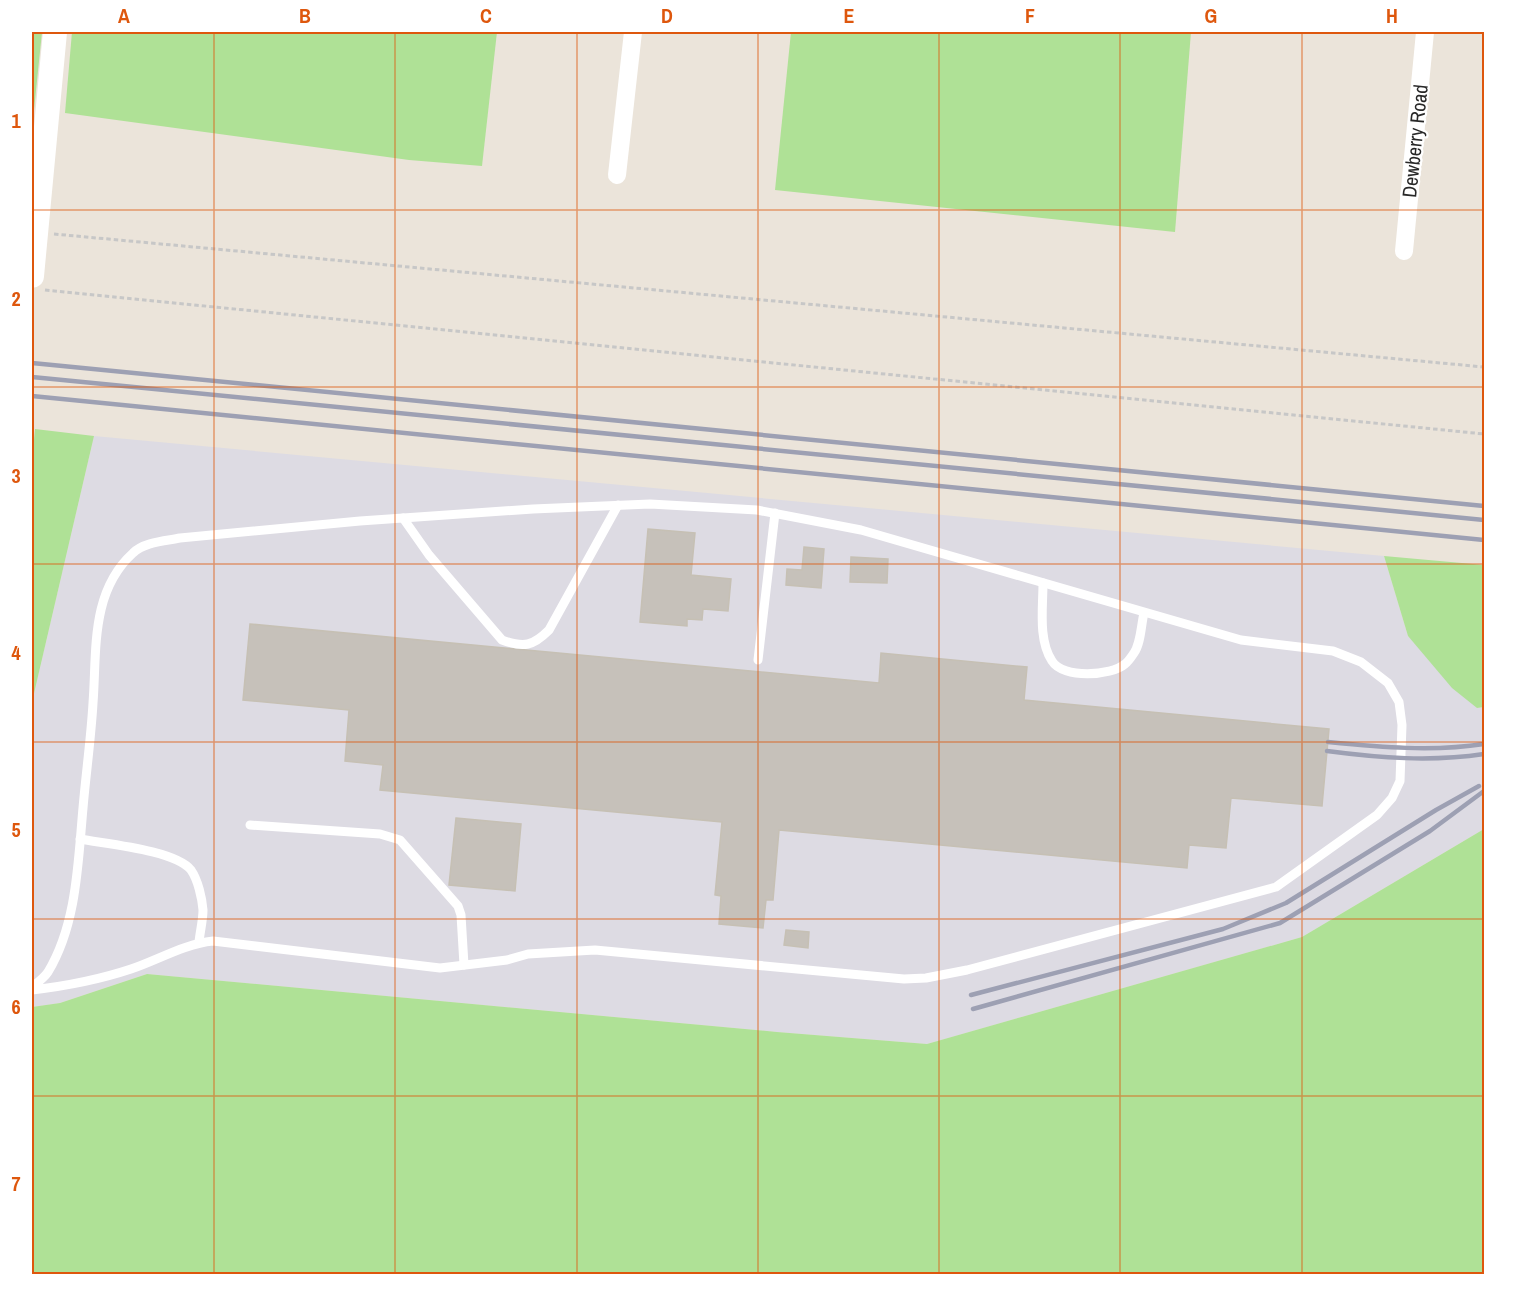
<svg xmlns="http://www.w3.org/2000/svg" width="1516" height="1306" font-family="'Archivo Narrow',sans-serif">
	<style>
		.industrial { fill: #dddbe3 }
		.green { fill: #afe196 }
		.building { fill: #c6c1ba; stroke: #c6c0b4; stroke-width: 1.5 }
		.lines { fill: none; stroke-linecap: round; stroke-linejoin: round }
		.path { stroke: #c7c7c7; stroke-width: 3; stroke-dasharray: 4.5 3; stroke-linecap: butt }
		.service { stroke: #fff; stroke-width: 9 }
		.minor { stroke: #fff; stroke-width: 18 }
		.tertiary { stroke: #fff; stroke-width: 24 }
		.rail { stroke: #9da0b3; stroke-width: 4.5 }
		.grid { fill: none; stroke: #de570d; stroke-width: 1.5; stroke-opacity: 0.55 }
		.labels { text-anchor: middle; stroke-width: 4.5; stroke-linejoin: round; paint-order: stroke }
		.street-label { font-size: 20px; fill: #282828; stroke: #fff }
		.neatline { fill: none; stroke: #de570d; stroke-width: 2 }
		.grid-label { font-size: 20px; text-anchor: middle; font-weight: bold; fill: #de570d }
	</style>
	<rect width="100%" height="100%" fill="#ebe4da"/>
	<path class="industrial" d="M94 436 1384 556 1408 636 1477 708 1484 707V829L1302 937 927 1044 777 1032 147 974 60 1003 32 1007V702Z"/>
	<g class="green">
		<path d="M32 32H42L34 110H32Z"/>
		<path d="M72 32H497L482 166 409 160 65 113Z"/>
		<path d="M791 32H1191L1175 232 775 190Z"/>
		<path d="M35 429 94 436 32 702V460Z"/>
		<path d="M1384 556 1484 565V707L1477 708 1452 688 1408 636Z"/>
		<path d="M1484 829V1274H32V1007L60 1003 147 974 777 1032 927 1044 1302 937Z"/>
	</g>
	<g class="building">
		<path d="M648 529 695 533 691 575 731 579 728 611 703 609 702 620 687 619V626L640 622Z"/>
		<path d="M804 547 824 549 821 588 786 585 787 569 802 570Z"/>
		<path d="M851 557 888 559 887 583 850 582Z"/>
		<path d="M250 624 879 683 881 653 1027 667 1024 700 1329 729 1322 806 1231 798 1226 848 1189 845 1187 868 779 830 773 900H766L763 928 719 924 721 896 715 895 722 822 380 790 383 765 345 761 349 710 243 700Z"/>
		<path d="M456 818 521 824 515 891 449 885Z"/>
		<path d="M786 930 809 932 808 948 784 945Z"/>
	</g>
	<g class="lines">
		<g class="path">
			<path d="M54 234 1484 367"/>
			<path d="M45 290 1484 434"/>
		</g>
		<g class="service">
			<path d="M403 518 429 555 502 640C524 648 533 646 549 630L618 505"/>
			<path d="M1043 583C1043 607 1038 640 1052 661 1063 679 1111 676 1125 664 1128 662 1132 656 1134 653 1141 643 1141 625 1144 613"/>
			<path d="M758 660 775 513"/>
			<path d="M250 825 380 834 400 840 458 906 461 915 464 965"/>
			<path d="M80 839C106 844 175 850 191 870 198 880 202 898 203 910 203 920 200 932 199 942"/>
			<path d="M32 987C37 983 44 978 48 972 77 924 78 862 83 808 86 773 91 738 93 703 97 651 90 592 133 553 144 542 165 541 180 538L360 521 533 509 650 504 757 510 861 530 1241 640 1333 651 1361 662 1388 683 1399 702 1402 725 1400 781 1392 798 1377 815 1276 887 967 970 926 978 904 979 595 950 528 954 507 960 440 968 213 941C184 944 158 960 131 969 98 980 66 986 32 990"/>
		</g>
		<g class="minor">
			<path d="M617 175 633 32"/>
			<path d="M1404 251 1425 32"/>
		</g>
		<path class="tertiary" d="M32 276 55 32"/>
		<g class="rail">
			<path d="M32 363 1484 506"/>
			<path d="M32 377 1484 520"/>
			<path d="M32 396 1484 540"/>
			<path d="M1328 742C1380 747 1432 752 1484 744"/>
			<path d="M1327 751C1380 758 1431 762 1484 754"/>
			<path d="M971 995 1223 929 1286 903 1436 810 1479 786"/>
			<path d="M973 1009 1280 923 1430 831 1484 791"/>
		</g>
	</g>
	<path class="grid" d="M214 32V1274M395 32V1274M577 32V1274M758 32V1274M939 32V1274M1120 32V1274M1302 32V1274M32 210H1484M32 387H1484M32 564H1484M32 742H1484M32 919H1484M32 1096H1484"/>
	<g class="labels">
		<g class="street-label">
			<text transform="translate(1415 141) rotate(-84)" y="7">Dewberry Road</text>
		</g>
	</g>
	<rect width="1516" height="1306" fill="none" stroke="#ffffff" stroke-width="66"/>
	<rect x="33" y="33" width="1450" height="1240" class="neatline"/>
	<g class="grid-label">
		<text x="124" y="23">A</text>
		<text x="305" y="23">B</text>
		<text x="486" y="23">C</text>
		<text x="667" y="23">D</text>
		<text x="849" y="23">E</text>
		<text x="1030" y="23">F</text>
		<text x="1211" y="23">G</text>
		<text x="1392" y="23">H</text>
		<text x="16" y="128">1</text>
		<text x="16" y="306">2</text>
		<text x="16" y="483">3</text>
		<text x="16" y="660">4</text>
		<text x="16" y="837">5</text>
		<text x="16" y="1014">6</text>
		<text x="16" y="1191">7</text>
	</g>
</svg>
